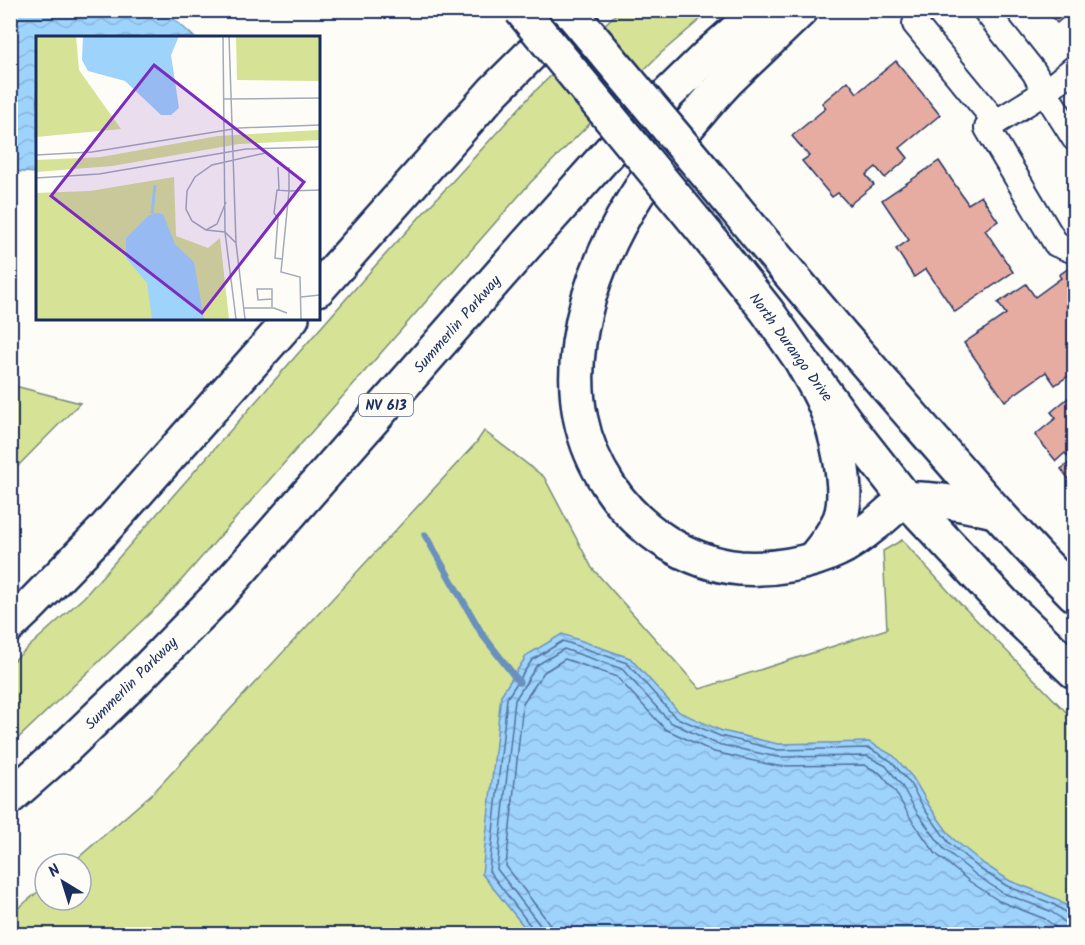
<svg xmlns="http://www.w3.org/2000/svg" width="1085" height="945" font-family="Kalam,sans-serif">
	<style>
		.grass { fill: #d6e396; stroke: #78897a; stroke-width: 1.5 }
		.water { fill: url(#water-waves); stroke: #6a91bd; stroke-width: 1.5 }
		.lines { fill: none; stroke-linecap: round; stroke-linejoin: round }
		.shore { stroke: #4f719d; stroke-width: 1.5 }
		.stream { stroke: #6a91bd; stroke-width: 7 }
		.building { fill: #e6aca1; stroke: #1b2f5e; stroke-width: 1.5 }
		.minor-casing { stroke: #1b2f5e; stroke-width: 28 }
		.secondary-casing { stroke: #1b2f5e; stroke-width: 38 }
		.motorway-casing { stroke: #1b2f5e; stroke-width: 38 }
		.minor { stroke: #fdfcf7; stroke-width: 24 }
		.secondary { stroke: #fdfcf7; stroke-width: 33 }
		.motorway { stroke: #fdfcf7; stroke-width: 33 }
		.secondary-bridge-casing { stroke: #1b2f5e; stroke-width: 38; stroke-linecap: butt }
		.secondary-bridge { stroke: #fdfcf7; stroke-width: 33 }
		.labels { text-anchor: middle; stroke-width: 4.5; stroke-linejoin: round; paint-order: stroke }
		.shield { fill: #fdfcf7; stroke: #5f6c8c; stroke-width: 1.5 }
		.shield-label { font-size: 14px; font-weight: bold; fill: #1b2f5e }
		.street-label { font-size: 15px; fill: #1b2f5e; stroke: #fdfcf7 }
		.inset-river { fill: none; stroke: #9ed3fc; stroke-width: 3 }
		.inset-road { fill: none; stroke: #a3aaba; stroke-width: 1.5 }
		.view { fill: #7b2cbf; fill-opacity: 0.15; stroke: #7b2cbf; stroke-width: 3 }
		.inset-edge { fill: none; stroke: #1b2f5e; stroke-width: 3 }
	</style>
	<defs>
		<pattern id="water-waves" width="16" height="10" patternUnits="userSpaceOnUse" patternTransform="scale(1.5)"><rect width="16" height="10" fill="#9ed3fc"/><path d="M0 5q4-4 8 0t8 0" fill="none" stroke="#88b5da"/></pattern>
	</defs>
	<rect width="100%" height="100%" fill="#fdfcf7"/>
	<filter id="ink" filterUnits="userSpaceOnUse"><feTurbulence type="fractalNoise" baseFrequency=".0167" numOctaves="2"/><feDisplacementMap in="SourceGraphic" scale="12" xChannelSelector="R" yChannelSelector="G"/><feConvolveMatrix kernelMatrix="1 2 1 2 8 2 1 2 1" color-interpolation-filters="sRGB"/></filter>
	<g filter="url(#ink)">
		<g class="grass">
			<path d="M619 11H710L660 54 531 182 164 600 11 745V663L84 597 375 266 533 93Z"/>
			<path d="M11 385 80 403 11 473 10 385Z"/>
			<path d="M484 431 544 477 592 568 700 689 887 629 883 551 902 540 952 595 1074 720V934H11V914L45 886V900H81V864H71L155 791 476 443Z"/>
		</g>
		<g class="water">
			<path d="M10 11H165L194 37 38 38 37 173 11 171Z"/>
			<path d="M562 634 630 658 679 712 722 731 778 744 869 742 894 756 913 778 930 807 952 838 984 864 1010 881 1042 893 1056 899 1068 907 1074 914V934H530L482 874 501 695 527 655Z"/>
		</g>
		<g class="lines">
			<g class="shore">
				<path d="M534 934 533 929 489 871 507 698 532 660 563 641 627 663 675 717 720 736 778 750 869 748 891 761 909 782 925 810 949 843 980 869 1007 886 1053 904 1064 911 1069 916 1074 917"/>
				<path d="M542 934 539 924 497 869 515 700 537 665 564 649 622 669 670 722 717 744 777 757 867 756 886 766 902 786 918 814 944 849 976 875 1003 893 1050 911 1059 917 1065 923 1074 925"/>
				<path d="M551 934 550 925 546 919 506 866 523 703 544 672 565 659 617 677 665 729 714 752 777 766 864 765 880 773 895 791 911 819 936 854 969 881 999 901 1045 919 1062 932 1074 934"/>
			</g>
			<path class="stream" d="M425 535 482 634 519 682"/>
		</g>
		<g class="building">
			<path d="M1046 10H1072L1057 23Z"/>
			<path d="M896 61 940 115 900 148 908 158 885 178 876 167 866 175 874 185 849 205 838 193 832 197 802 161 809 156 792 136 826 108 822 103 848 81 857 93Z"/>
			<path d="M939 161 968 204 981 196 998 221 985 230 1013 272 955 312 926 269 914 277 896 249 909 240 882 200Z"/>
			<path d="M1072 266 1074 269V355L1072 357 1074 360V372L1055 385 1046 372 1005 401 964 343 1006 314 998 303 1026 284 1035 297 1061 278 1059 275Z"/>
			<path d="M1074 393V486L1061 469 1072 461 1065 453 1056 461 1035 435 1056 418 1051 412Z"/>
		</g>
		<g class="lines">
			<g class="minor-casing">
				<g id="minor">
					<path d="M985 10 1034 72 1045 92 987 128 1056 244 1074 251"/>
					<path d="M915 24 996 122"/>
					<path d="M1074 68 1045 92 1074 138"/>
				</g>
			</g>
			<g class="secondary-casing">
				<g id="secondary">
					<path d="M735 208C791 276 848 343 906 409 961 472 1015 535 1074 594"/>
					<path d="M706 234 767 311 801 360 851 429 906 499 1004 604 1074 671"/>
				</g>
			</g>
			<g class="motorway-casing">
				<g id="motorway">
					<path d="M801 10C777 33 753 56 729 79 712 97 696 116 680 136 630 196 590 265 579 343 572 396 580 442 609 486 638 530 687 563 740 568 772 570 808 564 837 550 850 544 863 534 874 525 883 519 897 504 905 500 909 498 916 499 920 499 945 500 969 505 994 511"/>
					<path d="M318 289 493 92 575 10"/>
					<path d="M801 360C808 374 817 387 823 401 836 429 851 490 840 519 834 533 824 546 814 558"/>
					<path d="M10 625 30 606 102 532 292 318"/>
					<path d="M10 797 60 753 135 681 218 596 526 245 611 150 707 56 759 10"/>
				</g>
			</g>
			<use href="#minor" class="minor"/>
			<use href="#secondary" class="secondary"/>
			<use href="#motorway" class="motorway"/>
			<g class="secondary-bridge-casing">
				<g id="secondary-bridge">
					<path d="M521 10 706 234"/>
					<path d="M569 10 735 208"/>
				</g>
			</g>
			<use href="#secondary-bridge" class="secondary-bridge"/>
		</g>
	</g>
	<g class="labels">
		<rect class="shield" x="359" y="394" width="54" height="22" rx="4.5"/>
		<g class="shield-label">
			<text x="386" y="410">NV 613</text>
		</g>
		<g class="street-label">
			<text transform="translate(457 324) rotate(-49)" y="5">Summerlin Parkway</text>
			<text transform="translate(791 347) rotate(54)" y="5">North Durango Drive</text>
			<text transform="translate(131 683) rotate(-45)" y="5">Summerlin Parkway</text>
		</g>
	</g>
	<g transform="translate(36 36)">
		<rect width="284" height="284" fill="#fdfcf7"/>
		<path d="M0 0H40L43 34 85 93 0 101ZM200 0H283V45L201 44ZM283 94V104L203 108 76 130 0 136V124L65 121 182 100ZM138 141 140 200 172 212 184 202 193 283H0V157L54 155Z" fill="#d6e396"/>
		<path d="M47 0H143L135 19 143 72 135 79H125L89 45 52 35 46 24ZM120 177 127 178 139 208 158 226 168 283H116L111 247 90 222V202L112 180Z" fill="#9ed3fc"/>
		<path class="inset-river" d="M116 178 119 149"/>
		<path class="inset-road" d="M187 0 189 196 200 283M193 0 200 207 209 283M188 63 284 62M0 119 56 116 203 92 284 89M242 131 243 154M0 142 63 138 210 113 284 111M170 194 181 188 190 166M200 207 189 196 170 194 156 185 150 173 151 155 159 141 176 129 229 117M246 223 239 222 242 182 238 177 241 154 253 155V131M265 261 284 259M236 263 222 264 221 253H236V271M208 272H238L251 277M265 283 264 241 245 236 253 155 284 154"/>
		<path class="view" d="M118 29 268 146 166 277 15 160Z"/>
		<rect width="284" height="284" class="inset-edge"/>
	</g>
	<rect width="1085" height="945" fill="none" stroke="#fdfcf7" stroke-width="36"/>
	<rect x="18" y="18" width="1049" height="909" fill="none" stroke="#1b2f5e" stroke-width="2" filter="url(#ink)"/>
	<g transform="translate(63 882) rotate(322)"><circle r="28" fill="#fdfcf7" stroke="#a3aaba" stroke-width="1.5"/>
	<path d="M0-4.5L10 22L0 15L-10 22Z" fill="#1b2f5e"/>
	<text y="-9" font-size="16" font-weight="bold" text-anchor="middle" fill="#1b2f5e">N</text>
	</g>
</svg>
